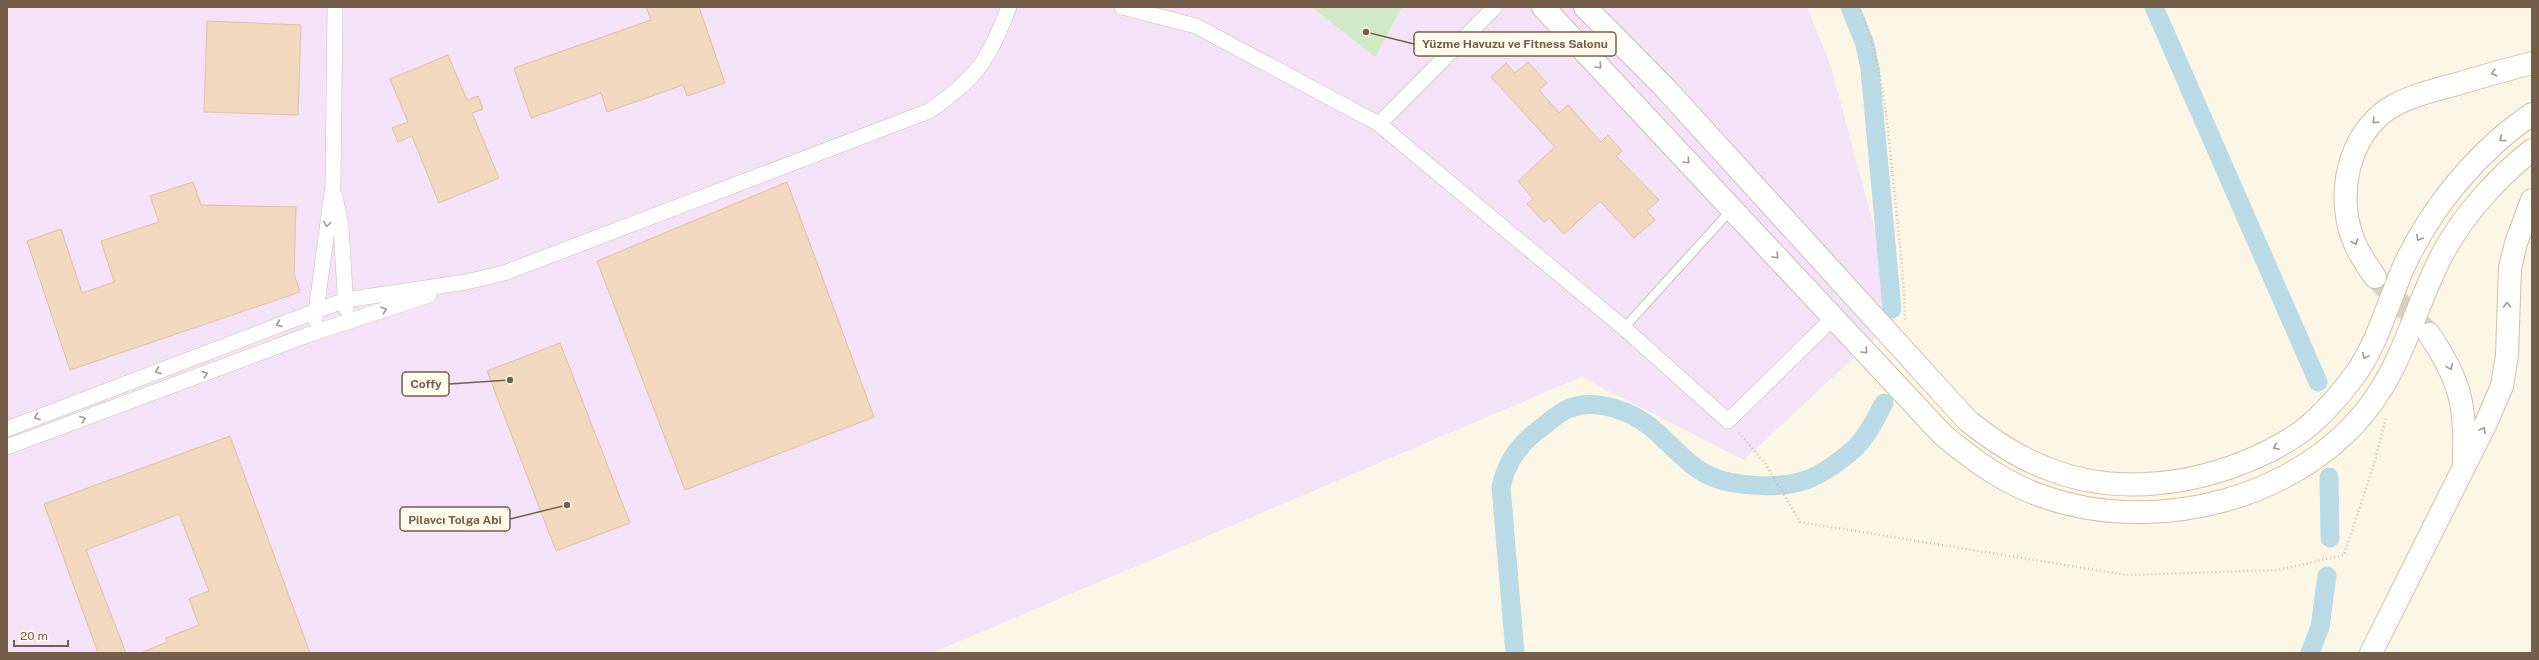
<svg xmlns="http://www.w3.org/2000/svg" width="2539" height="660" font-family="'Public Sans',sans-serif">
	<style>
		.education { fill: #f3e2f8 }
		.green { fill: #cfeac4 }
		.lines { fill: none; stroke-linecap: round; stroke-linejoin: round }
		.canal { stroke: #badae5; stroke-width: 19 }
		.building { fill: #f1d8be; stroke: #e3c19e }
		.secondary-tunnel { stroke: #dad0bf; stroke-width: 22; stroke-dasharray: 22 11; stroke-linecap: butt }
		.lane-casing { stroke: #cebfac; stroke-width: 10 }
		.street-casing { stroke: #cebfac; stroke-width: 16 }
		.secondary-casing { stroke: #d1c0a9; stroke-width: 24 }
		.path { stroke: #d6bca1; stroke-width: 2.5; stroke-dasharray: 1 3; stroke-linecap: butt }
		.lane { stroke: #fff; stroke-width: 8 }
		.street { stroke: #fff; stroke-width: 15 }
		.secondary { stroke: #fff; stroke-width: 22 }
		.oneway { stroke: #a5978a }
		.leader { fill: none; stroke: #755f4b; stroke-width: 1.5 }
		.callout-dot { fill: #755f4b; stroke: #fffaec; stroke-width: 1.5 }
		.callout { fill: #fffaec; stroke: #755f4b; stroke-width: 1.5 }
		.callout-label { font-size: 12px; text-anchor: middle; font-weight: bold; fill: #755f4b }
	</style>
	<rect width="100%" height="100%" fill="#fcf6e6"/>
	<path class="education" d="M7 7H1807L1831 67 1898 316 1744 460 1581 377 932 653H7Z"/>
	<path class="green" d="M1312 7H1402L1375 57Z"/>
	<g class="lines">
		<g class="canal">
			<path d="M1850 7 1865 44 1870 69 1892 309"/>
			<path d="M2154 7 2318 382"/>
			<path d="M2329 477 2330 538"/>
			<path d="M1515 653 1501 487C1507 459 1522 441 1545 425 1552 419 1561 411 1570 408 1597 398 1631 411 1652 428 1670 443 1686 464 1708 475 1732 487 1780 489 1806 480 1821 475 1845 458 1856 447 1868 435 1876 418 1884 403"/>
			<path d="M2310 653 2320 627 2327 576"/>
		</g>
	</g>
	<g class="building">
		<path d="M646 7H699L725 83 687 96 683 85 607 112 601 93 531 118 514 68 651 20Z"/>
		<path d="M207 21 301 25 298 115 204 112Z"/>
		<path d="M448 55 467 100 478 96 483 109 472 113 499 178 439 203 412 136 398 142 392 128 408 122 390 79Z"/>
		<path d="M1528 62 1547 83 1539 90 1559 113 1568 105 1601 142 1608 135 1622 151 1616 156 1659 200 1647 211 1655 220 1634 238 1600 201 1564 234 1549 218 1544 222 1527 204 1533 199 1518 181 1555 147 1491 77 1506 63 1515 73Z"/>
		<path d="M193 182 201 205 296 207 294 274 300 292 70 370 27 241 61 229 82 293 114 282 101 241 159 222 150 196Z"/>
		<path d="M787 182 874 417 685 490 597 261Z"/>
		<path d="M560 343 630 523 556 551 487 371Z"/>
		<path d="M230 436 310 653H141L167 642 166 638 199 625 189 599 209 591 179 514 86 550 126 653H98L44 504Z"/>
	</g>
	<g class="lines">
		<path class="secondary-tunnel" d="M2375 277 2427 331"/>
		<g class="lane-casing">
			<path id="lane" d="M1624 328 1731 210"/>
		</g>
		<g class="street-casing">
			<g id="street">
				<path d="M1122 7 1196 26 1379 124 1624 328 1728 421 1833 318"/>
				<path d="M1379 124 1495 7"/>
				<path d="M335 196 341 226 346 309"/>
				<path d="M315 319 333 185 335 7"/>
				<path d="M7 429 345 300 466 282 504 273 929 111C977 78 988 61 1009 7"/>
				<path d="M7 447 313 333 429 295"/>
			</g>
		</g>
		<g class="secondary-casing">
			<g id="secondary">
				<path d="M1543 7 1943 435C1973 460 2003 482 2039 495 2155 538 2309 499 2378 394 2407 350 2419 297 2444 251 2465 213 2498 177 2532 150"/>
				<path d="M1585 7 1666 89 1968 421C1992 440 2017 457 2046 468 2117 497 2200 485 2267 452 2283 444 2299 435 2312 423 2329 408 2344 390 2357 372 2379 340 2389 299 2405 264 2432 206 2479 150 2532 114"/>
				<path d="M2375 277C2368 267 2361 257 2356 246 2334 200 2347 132 2393 106 2411 96 2431 91 2450 86 2477 78 2505 70 2532 63"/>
				<path d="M2429 334C2460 380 2466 404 2464 460"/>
				<path d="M2371 653 2486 423 2502 386 2507 355 2510 268 2516 243 2532 200"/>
			</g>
		</g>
		<g class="path">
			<path d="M1859 7C1883 63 1887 120 1893 179 1898 227 1904 274 1905 322"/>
			<path d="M1739 433 1765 463 1800 522 2127 575 2278 570 2344 555 2375 461 2386 417"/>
		</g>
		<use href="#lane" class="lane"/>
		<use href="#street" class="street"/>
		<use href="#secondary" class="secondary"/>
	</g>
	<defs><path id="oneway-chevron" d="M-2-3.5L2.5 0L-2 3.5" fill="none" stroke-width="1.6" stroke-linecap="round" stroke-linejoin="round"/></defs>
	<g class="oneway">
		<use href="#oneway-chevron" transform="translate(1599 66) rotate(47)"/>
		<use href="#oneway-chevron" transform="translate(2494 73) rotate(164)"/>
		<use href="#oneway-chevron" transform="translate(2375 121) rotate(135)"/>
		<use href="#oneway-chevron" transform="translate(2502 139) rotate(141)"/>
		<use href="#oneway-chevron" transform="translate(1687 161) rotate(47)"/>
		<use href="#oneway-chevron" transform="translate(327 224) rotate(98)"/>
		<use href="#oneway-chevron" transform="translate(2419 238) rotate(119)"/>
		<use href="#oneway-chevron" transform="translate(2355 242) rotate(70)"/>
		<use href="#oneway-chevron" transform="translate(1776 256) rotate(47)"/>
		<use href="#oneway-chevron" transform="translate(2507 305) rotate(-90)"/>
		<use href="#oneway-chevron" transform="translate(384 310) rotate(-19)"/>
		<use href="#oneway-chevron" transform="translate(279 324) rotate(159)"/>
		<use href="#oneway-chevron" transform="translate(1865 351) rotate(47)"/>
		<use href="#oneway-chevron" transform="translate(2365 356) rotate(118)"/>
		<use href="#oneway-chevron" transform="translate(2450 367) rotate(66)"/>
		<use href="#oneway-chevron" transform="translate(158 371) rotate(159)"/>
		<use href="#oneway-chevron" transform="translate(205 374) rotate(-20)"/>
		<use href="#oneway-chevron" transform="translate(37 417) rotate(159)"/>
		<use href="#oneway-chevron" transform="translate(83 419) rotate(-20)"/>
		<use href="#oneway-chevron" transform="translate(2483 430) rotate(-62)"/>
		<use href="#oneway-chevron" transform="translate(2276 447) rotate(154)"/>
	</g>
	<path class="leader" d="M1366 32L1414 44M510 380L449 384M567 505L510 519"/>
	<g class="callout-dot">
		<circle cx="1366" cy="32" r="4"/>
		<circle cx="510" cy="380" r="4"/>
		<circle cx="567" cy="505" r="4"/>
	</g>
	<g class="callout">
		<rect x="1414" y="32" width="202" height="24" rx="4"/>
		<rect x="402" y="372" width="47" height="24" rx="4"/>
		<rect x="400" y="507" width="110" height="24" rx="4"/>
	</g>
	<g class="callout-label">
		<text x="1515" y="48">Yüzme Havuzu ve Fitness Salonu</text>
		<text x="426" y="388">Coffy</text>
		<text x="455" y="524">Pilavcı Tolga Abi</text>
	</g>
	<rect width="2539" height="660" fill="none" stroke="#755f4b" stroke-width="16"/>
	<path d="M14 640v6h54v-6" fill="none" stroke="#755f4b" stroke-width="2"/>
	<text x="20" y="640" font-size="12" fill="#755f4b" stroke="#fffaec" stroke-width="3" paint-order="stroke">20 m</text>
</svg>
